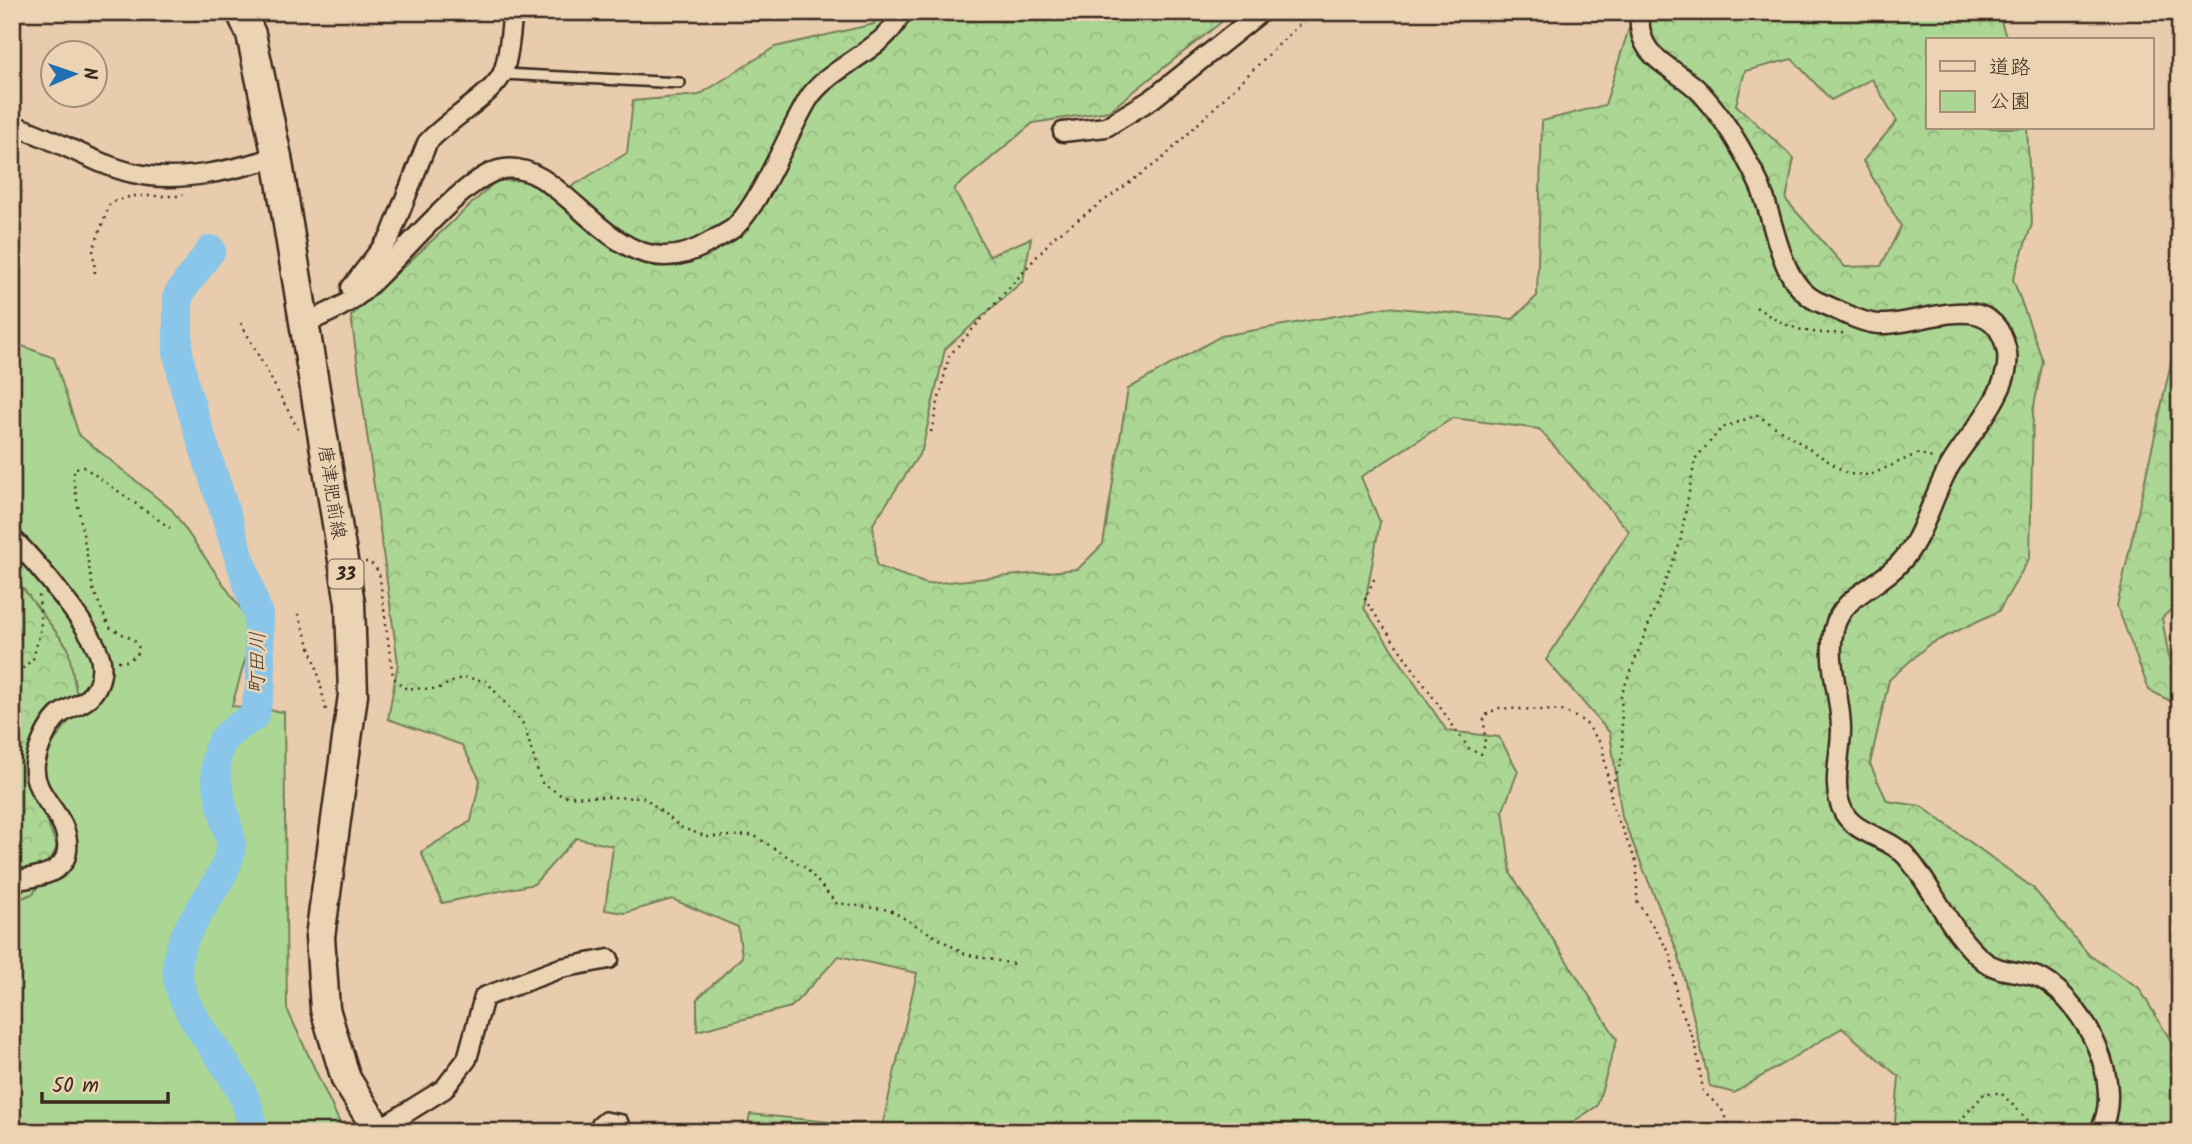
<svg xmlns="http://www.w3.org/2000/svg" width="2192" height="1144" font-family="Kalam,'Klee One',sans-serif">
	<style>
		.green { fill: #acd694; stroke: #748059; stroke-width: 2 }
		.forest { fill: url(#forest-crowns); stroke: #748059; stroke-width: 2; fill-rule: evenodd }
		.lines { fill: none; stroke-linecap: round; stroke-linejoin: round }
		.river { stroke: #89c6e9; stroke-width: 30 }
		.lane-casing { stroke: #3b2a1e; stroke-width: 14 }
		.street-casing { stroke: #3b2a1e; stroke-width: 23 }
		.primary-casing { stroke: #3b2a1e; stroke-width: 33 }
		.path { stroke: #3b2a1e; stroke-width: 2.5; stroke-dasharray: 2 5; stroke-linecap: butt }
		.lane { stroke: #ebd3b3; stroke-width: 9 }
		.street { stroke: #ebd3b3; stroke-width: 18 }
		.primary { stroke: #ebd3b3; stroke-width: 28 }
		.labels { text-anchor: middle; stroke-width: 5; stroke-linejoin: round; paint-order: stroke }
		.shield { fill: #ebd3b3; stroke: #705d4b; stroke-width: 2 }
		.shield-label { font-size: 18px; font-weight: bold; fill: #3b2a1e }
		.street-label { font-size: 19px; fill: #3b2a1e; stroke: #ebd3b3 }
		.water-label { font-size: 21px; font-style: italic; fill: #47413c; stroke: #ebd3b3 }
	</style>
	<defs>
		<pattern id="forest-crowns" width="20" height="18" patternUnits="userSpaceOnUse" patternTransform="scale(1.75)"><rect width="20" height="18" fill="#acd694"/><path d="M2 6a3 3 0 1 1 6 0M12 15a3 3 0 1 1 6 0" fill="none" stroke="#95b87f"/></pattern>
	</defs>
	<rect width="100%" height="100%" fill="#e9ccad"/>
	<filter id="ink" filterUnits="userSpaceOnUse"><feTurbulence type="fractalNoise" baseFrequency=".0143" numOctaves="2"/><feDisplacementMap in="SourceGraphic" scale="14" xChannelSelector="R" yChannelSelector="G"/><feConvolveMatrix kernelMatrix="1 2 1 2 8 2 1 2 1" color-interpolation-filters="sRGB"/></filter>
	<g filter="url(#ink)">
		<path class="green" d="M12 342 54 358 79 435 172 510 254 628 232 706 284 712 287 1009 344 1132H12V1108L19 1105 12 1103V902L34 893 29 775 68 648 12 574Z"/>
		<g class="forest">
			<path d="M876 12H1234L1109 111 1033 123 954 189 989 256 1031 238 1023 281 945 349 922 450 873 524 877 566 927 584 1078 569 1103 544 1128 389 1221 336 1387 307 1513 319 1537 296 1542 121 1605 105 1634 12H1998L2007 40H1928V128H2027L2032 224 2013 279 2043 361 2033 411 2030 557 1999 611 1928 645 1889 680 1870 764 1887 801 1921 806 2033 888 2089 955 2139 988 2180 1056V1132H1894L1899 1077 1842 1028 1734 1093 1710 1086 1678 953 1622 817 1610 733 1546 660 1629 531 1539 429 1453 418 1361 477 1380 522 1364 608 1447 731 1499 737 1518 771 1503 810 1511 874 1617 1039 1597 1106 1557 1132H746L750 1114 882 1127 917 973 839 956 791 1007 697 1031V999L742 957 738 927 672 899 625 913 605 910 613 846 576 838 534 884 442 903 421 852 471 821 480 780 462 745 388 719 398 663 351 316 496 181 528 180 554 197 627 153 633 101 699 95 775 47 874 24ZM1792 59 1831 100 1872 79 1897 121 1863 161 1901 226 1881 266 1845 267 1786 200 1794 158 1736 105 1745 71Z"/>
			<path d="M2180 336V601L2162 618 2171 670 2180 675V706L2149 690 2117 606 2176 340Z"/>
			<path d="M12 574 68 648 79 707 30 775 57 847 34 893 12 902Z"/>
		</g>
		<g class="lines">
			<path class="river" d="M211 250 178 295V352L185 388 258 615 261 684 254 716C245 723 231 730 224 739 207 761 221 798 226 822 228 830 232 840 231 848 222 898 162 935 181 990 198 1042 249 1076 253 1132"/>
			<g class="lane-casing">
				<g id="lane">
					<path d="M503 74 680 83"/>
					<path d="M595 1132 597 1123 604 1117 622 1120 627 1132"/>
				</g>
			</g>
			<g class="street-casing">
				<g id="street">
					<path d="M1640 12C1635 61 1675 65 1701 93 1725 119 1744 152 1759 184 1776 221 1778 286 1821 303 1839 310 1860 323 1879 324 1921 327 1991 284 2006 348 2010 362 2005 380 1998 393 1986 418 1966 440 1951 464 1931 496 1925 538 1898 565 1876 588 1842 596 1834 629 1826 661 1841 697 1841 729 1841 755 1830 788 1844 813 1857 835 1889 837 1906 856 1935 889 1950 934 1984 961 2000 974 2024 970 2042 979 2085 1003 2127 1086 2099 1132"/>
					<path d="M12 125C53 137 91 163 133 173 178 184 233 170 277 157"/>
					<path d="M1063 132 1106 127 1152 99 1261 12"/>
					<path d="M351 288 390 237 427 143C444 122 496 93 503 72 510 54 510 31 513 12"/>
					<path d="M305 323C324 315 345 306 361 293 395 264 460 180 499 170 567 152 613 300 708 243 716 238 728 233 735 227 762 201 788 132 809 98 830 66 891 47 901 12"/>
					<path d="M12 538C34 560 98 634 101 662 103 677 97 691 86 700 78 706 65 709 58 716 47 727 38 748 35 764 31 799 71 814 67 850 65 876 32 877 12 881"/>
					<path d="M378 1130 444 1089 467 1059 484 997 561 968 609 959"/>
				</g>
			</g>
			<g class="primary-casing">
				<path id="primary" d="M241 12 251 34 277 157 350 603 353 695 320 937 325 1009 346 1079 379 1132"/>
			</g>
			<g class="path">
				<path d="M95 273 93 250 110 203 132 196H179L183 194"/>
				<path d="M1756 307C1786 328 1807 335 1844 333"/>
				<path d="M241 323 299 431"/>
				<path d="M931 432 949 356 1054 237 1162 159 1312 12"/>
				<path d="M365 562H370L379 572 393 677 404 688 437 689 463 677 486 681 524 725 541 782 562 796 645 798 682 828 708 837 753 835 806 868 836 903 890 910 965 954 1018 965"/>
				<path d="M1374 579 1365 600 1470 750 1481 754 1485 745 1484 716 1498 708 1564 711 1585 722 1602 745 1613 808 1637 864V901L1671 955 1677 999 1696 1046 1703 1091 1722 1110 1731 1132"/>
				<path d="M298 614 316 664 327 715"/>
				<path d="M118 661H127L137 655 139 648 134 640 109 627 93 589 73 478 75 468 84 467 170 528"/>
				<path d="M12 678 33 659 41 628 39 595"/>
				<path d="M1612 787 1623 754 1621 696 1680 543 1695 459 1722 428 1757 415 1848 474 1870 475 1919 453 1934 459"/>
				<path d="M1950 1132 1985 1093H2001L2039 1132"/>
			</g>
			<use href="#lane" class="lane"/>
			<use href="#street" class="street"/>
			<use href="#primary" class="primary"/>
		</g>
	</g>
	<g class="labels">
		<rect class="shield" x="328.5" y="559.5" width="35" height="29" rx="5"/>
		<g class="shield-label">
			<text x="346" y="580">33</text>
		</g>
		<g class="street-label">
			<text transform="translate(333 492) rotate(81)" y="7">唐津肥前線</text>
		</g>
		<g class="water-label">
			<text transform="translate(257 663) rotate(-89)" y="7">町田川</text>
		</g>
	</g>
	<rect width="2192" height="1144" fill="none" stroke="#ebd3b3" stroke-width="42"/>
	<rect x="21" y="21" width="2150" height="1102" fill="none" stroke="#3b2a1e" stroke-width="2.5" filter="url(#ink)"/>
	<rect x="1926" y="38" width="228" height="91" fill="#ebd3b3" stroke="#a58f77" stroke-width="2"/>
	<rect x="1940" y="61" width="35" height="10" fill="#ebd3b3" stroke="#a58f77" stroke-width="2"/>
	<text x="1989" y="74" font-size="21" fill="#3b2a1e">道路</text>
	<rect x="1940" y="91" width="35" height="21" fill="#acd694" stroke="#a58f77" stroke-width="2"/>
	<text x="1989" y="108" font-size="21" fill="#3b2a1e">公園</text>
	<g transform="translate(74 74) rotate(88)"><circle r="33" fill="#ebd3b3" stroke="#a58f77" stroke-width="2"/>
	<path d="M0-5L12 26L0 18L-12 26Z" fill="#1f6fb2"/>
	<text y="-10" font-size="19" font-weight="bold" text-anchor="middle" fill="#3b2a1e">N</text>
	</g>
	<path d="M42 1092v10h126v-10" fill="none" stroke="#3b2a1e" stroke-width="3.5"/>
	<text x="52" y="1092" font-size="21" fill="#3b2a1e" stroke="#ebd3b3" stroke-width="5" paint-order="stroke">50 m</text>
</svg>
